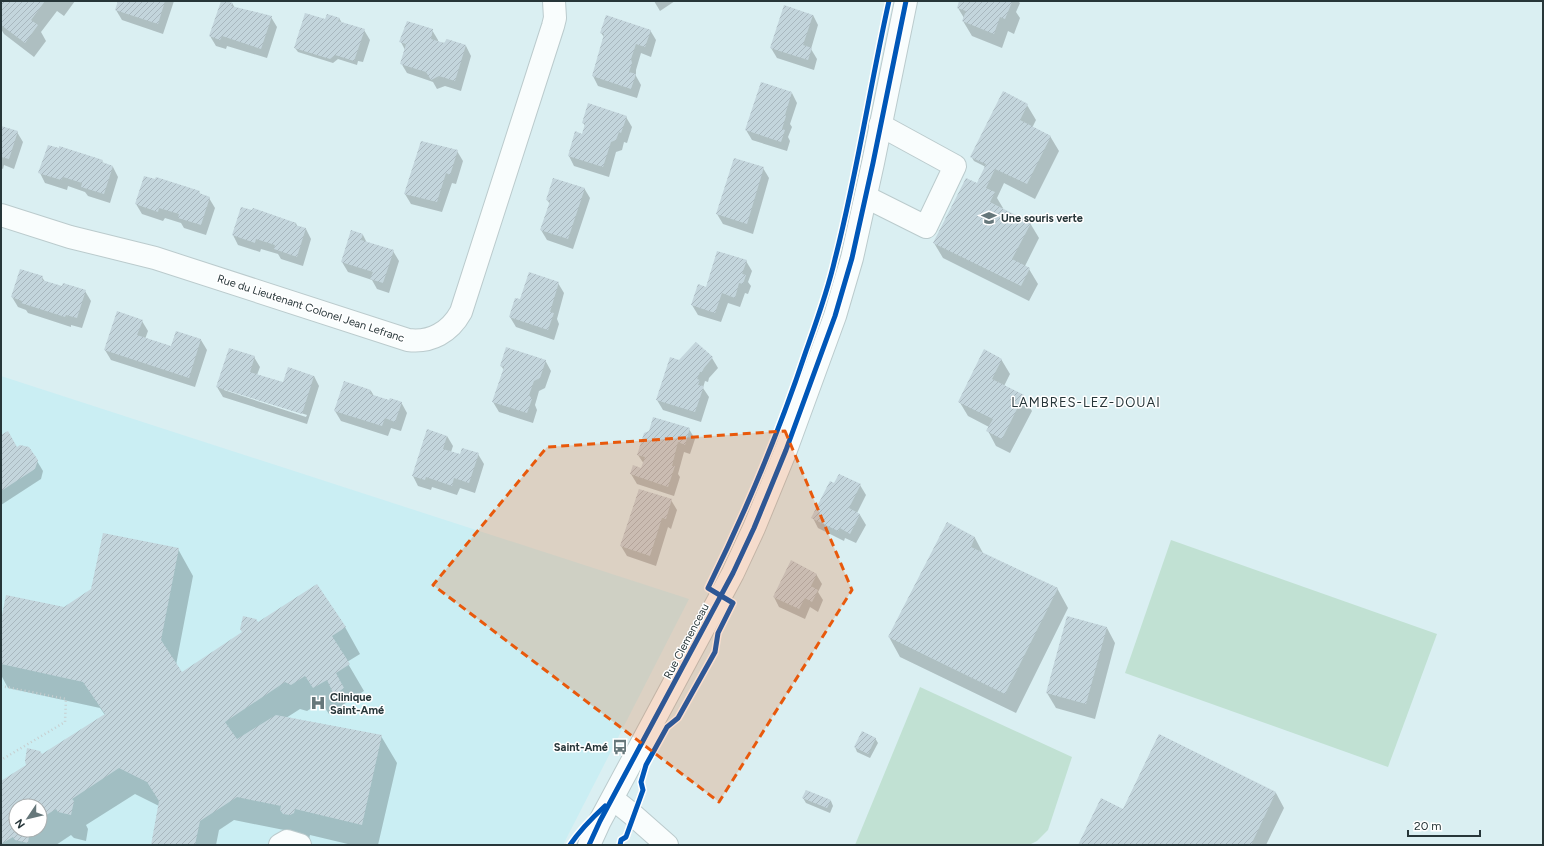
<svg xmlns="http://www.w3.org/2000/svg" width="1544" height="846" font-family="Figtree,sans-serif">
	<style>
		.built { fill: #caeef3; fill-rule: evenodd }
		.green { fill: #c1e1d3 }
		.shadow { fill: #0003; fill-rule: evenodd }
		.building { fill: url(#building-hatch) }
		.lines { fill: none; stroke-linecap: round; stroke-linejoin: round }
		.minor-casing { stroke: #bbcbcd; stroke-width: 24 }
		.path { stroke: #c7cecf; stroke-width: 2.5; stroke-dasharray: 1 3; stroke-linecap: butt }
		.minor { stroke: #f9fdfd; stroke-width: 22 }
		.cycleway-casing { stroke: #fff; stroke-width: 8 }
		.cycleway { stroke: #0057b8; stroke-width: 5 }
		.marked { fill: #e8590c; fill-opacity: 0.2; stroke: #e8590c; stroke-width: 3; stroke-dasharray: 8 5; stroke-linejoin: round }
		.labels { text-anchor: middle; stroke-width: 3; stroke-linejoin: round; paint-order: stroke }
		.poi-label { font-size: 11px; font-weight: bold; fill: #273639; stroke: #fff; text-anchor: start }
		.street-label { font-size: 11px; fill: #273639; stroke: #fff }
		.quarter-label { font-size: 13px; letter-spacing: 1px; fill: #273639; stroke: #fff }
	</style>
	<defs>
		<pattern id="building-hatch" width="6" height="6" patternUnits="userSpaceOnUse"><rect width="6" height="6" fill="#c3d5dc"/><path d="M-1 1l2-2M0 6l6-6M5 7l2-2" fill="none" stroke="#a8b7be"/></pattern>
	</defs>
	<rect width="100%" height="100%" fill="#daeff2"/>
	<path class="built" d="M1 376 689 599 563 845H1ZM16 806H40V830H16Z"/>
	<g class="green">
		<path d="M1171 540 1437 634 1388 767 1125 673Z"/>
		<path d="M920 687 1072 757 1048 830 1037 841 1029 845H855Z"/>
	</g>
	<g class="shadow">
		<path d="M1 1H75L64 16 57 11 41 32 46 41 34 57 4 34 1 29Z"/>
		<path d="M119 1H174L163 34 122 20 116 10Z"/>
		<path d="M222 1 232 3 235 8 271 17 277 27 267 58 227 46 226 49 216 46 210 36Z"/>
		<path d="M654 1H675L660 11Z"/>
		<path d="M961 1H1018L1020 3 1016 12 1020 18 1014 34 1008 31 1002 48 972 36 963 21 964 18 958 8Z"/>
		<path d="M813 15 818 25 811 49 817 59 814 70 777 58 771 48Z"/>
		<path d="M339 18 342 23 364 30 370 40 363 62 358 61 357 65 338 59 333 63 298 52 295 48 326 20Z"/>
		<path d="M432 30 438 40V42L466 46 471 56 461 91 445 86 437 89 433 82 407 73 401 63 405 50 401 42Z"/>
		<path d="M650 30 656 40 651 57 641 53 636 70V76L641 85 637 98 598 86 593 76 604 37 601 33Z"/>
		<path d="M792 93 797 103 790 124 792 127 788 137 790 141 787 151 752 140 746 130Z"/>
		<path d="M1027 105 1036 120 1032 128 1050 136 1059 151 1035 199 1004 183 997 198 1003 208 1002 209 1030 223 1039 238 1025 266 1029 269 1038 284 1029 301 943 258 934 243 977 185 986 168 984 166 974 161 971 156Z"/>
		<path d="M626 117 632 127 627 143 624 142 622 150 616 152 609 177 574 166 569 156 583 135 586 127 583 123Z"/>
		<path d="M1 127 17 132 23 142 14 169 4 165 3 169 1 168Z"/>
		<path d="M457 151 463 161 456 184 452 183 442 212 411 204 405 194Z"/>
		<path d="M102 161 104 164 113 167 118 177 110 203 88 196 85 192 68 186 67 190 45 183 40 173Z"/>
		<path d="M763 168 769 178 753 234 723 224 717 214Z"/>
		<path d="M584 188 590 198 573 249 547 240 541 230 550 204 547 200Z"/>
		<path d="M199 192 201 195 209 198 215 208 206 235 184 228 181 223 165 218 163 221 142 214 136 204Z"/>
		<path d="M252 212 296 223 297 226 306 229 311 239 303 266 281 259 278 254 261 249 260 252 238 245 233 235Z"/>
		<path d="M352 231 363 235 367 243 393 251 399 261 389 293 377 289 372 280 348 272 342 262Z"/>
		<path d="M746 261 752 271 748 282 751 286 748 294 745 293 740 307 728 303 721 322 698 315 692 305 706 288Z"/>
		<path d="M42 277 45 282 62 287 85 291 91 301 82 328 71 325V327L28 313 26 310 18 307 12 297Z"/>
		<path d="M558 283 564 293 557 319 559 324 554 340 516 327 510 317 520 301Z"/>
		<path d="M142 321 148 331 145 339 171 347 176 332 201 340 207 350 195 387 111 360 105 350Z"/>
		<path d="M696 343 712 358 718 368 709 378 708 382 705 381 703 388 709 397 701 422 663 410 657 400 679 361Z"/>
		<path d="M254 357 260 367 257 375 284 384 314 376 319 386 307 424 223 397 217 387ZM224 388 307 415 306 417 224 390Z"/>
		<path d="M1001 359 1010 374 1004 386 1023 396 1032 411 1010 453 996 446 988 431 989 427 968 416 959 401Z"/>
		<path d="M545 360 551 371 545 388 539 391 535 405 537 410 533 423 499 412 493 402 504 370 501 366Z"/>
		<path d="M371 391 374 396 390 401 401 402 407 413 401 431 391 428 388 436 341 421 335 411Z"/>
		<path d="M689 429 695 439 690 454 684 452 678 474 680 477 674 496 637 484 631 474 642 469 644 464 638 455Z"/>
		<path d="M447 436 453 446 451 452 461 456 478 454 484 464 475 493 460 488 457 495 432 487 431 490 418 486 413 476Z"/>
		<path d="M1 437 37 461 43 471 41 479 1 505Z"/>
		<path d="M835 485H860L866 495 857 513 860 515 866 525 856 543 845 538 844 541 818 528 813 518Z"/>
		<path d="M639 490 671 500 677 510 671 529 668 527 656 566 627 556 621 546Z"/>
		<path d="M948 524 975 538 984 555 1057 588 1068 608 1016 713 900 657 889 637Z"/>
		<path d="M178 549 193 576 176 665 182 674 258 623 345 627 360 654 347 662 364 691 329 714 321 702 307 711 300 709 286 718 381 736 397 763 378 845H352L310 835 309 839 297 837 294 832 234 820 219 830 216 845H152L159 806 135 794 86 825 88 829 86 841 74 838 71 835 56 845H1V782L105 715 100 708 8 688 1 675V625L64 608ZM16 806H40V830H16Z"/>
		<path d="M816 574 822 584 818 592 823 600 818 612 810 607 805 619 779 607 774 597Z"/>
		<path d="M1107 628 1115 643 1095 719 1056 708 1047 693Z"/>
		<path d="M1159 735 1276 793 1284 808 1266 845H1079L1123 810Z"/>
		<path d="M875 738 878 743 870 758 857 752 855 747Z"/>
		<path d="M806 791 831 801 833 806 830 813 806 803 803 798Z"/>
	</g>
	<g class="building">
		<path d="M1 1H45L31 20 38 25 25 43 1 25Z"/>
		<path d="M118 1H165L158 24 115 10Z"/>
		<path d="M221 1 233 3 231 6 272 16 261 49 222 36 220 40 209 36Z"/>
		<path d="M959 1H1009L1012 2 1005 19 1000 17 994 34 962 21 966 11 957 8Z"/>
		<path d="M784 5 813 15 803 45 812 48 808 60 770 48Z"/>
		<path d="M305 13 325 19 327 14 340 18 338 21 365 29 354 61 335 55 330 59 294 48Z"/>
		<path d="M606 15 651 30 645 47 636 44 631 59 632 63 629 72 636 74 631 89 592 76 604 34 600 33Z"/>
		<path d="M407 21 433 29 431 39 444 43 447 39 466 45 455 81 439 76 431 80 426 72 400 64 406 44 399 42Z"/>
		<path d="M761 82 792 92 785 115 786 116 782 129 785 130 781 142 745 130Z"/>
		<path d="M1003 91 1028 104 1020 120 1051 136 1027 184 995 169 986 188 995 192 990 202 1031 223 1012 259 1030 268 1021 286 933 243 966 178 977 183 986 164 970 157Z"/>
		<path d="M588 103 627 116 621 133 619 132 616 140 611 142 603 167 568 156 575 131 582 134 585 124 582 123Z"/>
		<path d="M1 126 18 131 9 159 1 157Z"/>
		<path d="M421 141 458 150 450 175 446 173 437 202 404 194Z"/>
		<path d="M48 145 59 148V146L103 160 102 162 113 166 104 194 81 187 82 183 63 177 61 180 38 173Z"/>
		<path d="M734 158 764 167 747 224 716 214Z"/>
		<path d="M144 176 155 179 156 177 200 191 199 193 210 197 201 225 178 218 179 214 159 208 158 212 135 204Z"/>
		<path d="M553 178 585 188 568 239 540 230 550 201 546 200Z"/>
		<path d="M241 207 252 210 253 208 296 223 295 225 306 228 297 257 274 249 275 245 256 239 255 243 232 235Z"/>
		<path d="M351 230 363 234 361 240 394 250 383 283 370 279 373 272 341 262Z"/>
		<path d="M717 251 747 260 742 274 746 275 743 284 739 283 735 298 722 293 715 313 691 305 698 284 706 287Z"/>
		<path d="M20 269 43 276 42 280 62 286 63 283 86 290 77 318 66 315 65 317 21 303 22 301 11 297Z"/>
		<path d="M529 272 559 282 550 312 554 313 548 330 509 317 515 298 520 299Z"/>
		<path d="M117 311 143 320 137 335 171 346 176 331 201 339 189 378 104 350Z"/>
		<path d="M696 342 713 357 704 368 702 372H700L697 379 700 380 698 385 704 386 695 412 656 400 670 357 679 360Z"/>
		<path d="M506 347 546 360 540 378 534 381 529 395 532 399 527 413 492 402 504 367 500 366Z"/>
		<path d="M229 348 255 356 250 372 266 377 283 382 288 367 314 376 302 414 216 387Z"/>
		<path d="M984 349 1002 359 992 379 1024 395 1002 439 986 431 993 419 958 402Z"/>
		<path d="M344 381 371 390 370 394 389 400 390 398 402 402 395 422 385 418 382 426 334 411Z"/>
		<path d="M653 417 690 428 685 445 678 442 672 466H675L668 487 630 474 633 465 641 468 645 457 637 455 644 433 649 431Z"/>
		<path d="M427 429 447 436 443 449 460 454 462 448 479 453 469 483 454 478 452 486 426 477 425 480 412 476Z"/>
		<path d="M8 431 17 447 20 445 29 447 38 460 35 469 1 491V435Z"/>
		<path d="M839 474 861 484 849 508 860 514 850 534 840 528 838 531 811 518 830 481 834 483Z"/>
		<path d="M639 489 672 499 666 519 662 518 650 556 620 546Z"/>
		<path d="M947 522 975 537 971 547 1058 588 1005 694 888 637Z"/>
		<path d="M103 533 179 548 161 640 182 672 242 632 240 629 243 616 256 619 258 622 317 584 346 627 332 636 350 664 336 673 344 688 334 695 327 680 313 688 305 676 291 685 285 682 225 722 237 739 276 715 382 735 362 825 295 809 294 813 290 815 283 814 280 810 281 806 237 797 200 821 195 845H151L159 801 147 782 119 768 72 799 74 801 71 815 58 812 56 809 40 819V806H16V830H30L28 843 15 840 13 837 1 844V781L26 765 25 761 27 748 40 751 42 754 105 714 83 682 1 664V620L6 595 64 607 91 589Z"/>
		<path d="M791 560 817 574 811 586 818 590 812 602 805 598 799 609 773 597Z"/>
		<path d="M1067 616 1107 627 1086 704 1046 693Z"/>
		<path d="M862 731 876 738 868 754 854 747Z"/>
		<path d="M1159 734 1276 792 1251 845H1078L1101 798 1123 809Z"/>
		<path d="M806 790 831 800 827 808 802 798Z"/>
	</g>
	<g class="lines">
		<g class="minor-casing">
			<g id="minor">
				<path d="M866 197 926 227 955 166 880 125"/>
				<path d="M1 215 70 237 155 258 408 340C431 343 450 332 461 312L553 26 555 18 554 1"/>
				<path d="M613 799 633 815 667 845"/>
				<path d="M280 845 287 841 300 845"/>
				<path d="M589 845 600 821 733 573 754 528 786 450 835 316 852 258 873 163 906 1"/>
			</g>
		</g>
		<path class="path" d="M1 686 66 699 65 722 1 760"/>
		<use href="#minor" class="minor"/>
		<g class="cycleway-casing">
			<g id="cycleway">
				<path d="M570 845C580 830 592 818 605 806"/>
				<path d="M589 845 600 821 733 573 754 528 786 450 835 316 852 258 873 163 906 1"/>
				<path d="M620 845 621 840 626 837 643 790 641 782 646 765 667 727 678 718 715 652 718 633 733 603 708 588C746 511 779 432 806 351 817 320 828 290 835 259 857 174 870 86 889 1"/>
			</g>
		</g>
		<use href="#cycleway" class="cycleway"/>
	</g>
	<path class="marked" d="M785 431 852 590 719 802 433 585 547 447Z"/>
	<defs>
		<g id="school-bare" transform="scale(1.2)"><path d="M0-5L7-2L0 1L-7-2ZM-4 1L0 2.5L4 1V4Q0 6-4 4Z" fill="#66777a" stroke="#fff" stroke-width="2.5" paint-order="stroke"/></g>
		<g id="hospital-bare" transform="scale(1.2)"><path d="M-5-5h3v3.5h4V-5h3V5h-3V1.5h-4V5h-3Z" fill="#66777a" stroke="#fff" stroke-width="2.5" paint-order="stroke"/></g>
		<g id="bus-bare" transform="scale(1.2)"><path d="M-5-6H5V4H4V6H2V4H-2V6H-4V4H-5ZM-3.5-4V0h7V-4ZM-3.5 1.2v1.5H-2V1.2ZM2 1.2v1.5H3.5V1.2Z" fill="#66777a" stroke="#fff" stroke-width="2.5" paint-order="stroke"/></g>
	</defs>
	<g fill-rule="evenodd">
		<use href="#school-bare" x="989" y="218"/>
		<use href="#hospital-bare" x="318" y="703"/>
		<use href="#bus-bare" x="620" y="747"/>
	</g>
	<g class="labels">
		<g class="poi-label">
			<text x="1001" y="222">Une souris verte</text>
			<text x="330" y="701">Clinique<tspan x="330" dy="13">Saint-Amé</tspan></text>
			<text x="608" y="751" text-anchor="end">Saint-Amé</text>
		</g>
		<g class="street-label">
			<text transform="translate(311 308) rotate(18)" y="4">Rue du Lieutenant Colonel Jean Lefranc</text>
			<text transform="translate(686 641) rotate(-62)" y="4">Rue Clemenceau</text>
		</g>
		<g class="quarter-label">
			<text x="1086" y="407">LAMBRES-LEZ-DOUAI</text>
		</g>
	</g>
	<rect width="1544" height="846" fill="none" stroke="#273639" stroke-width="4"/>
	<g transform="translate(28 818) rotate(235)"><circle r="19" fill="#ffffff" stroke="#a9afb0"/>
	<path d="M0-3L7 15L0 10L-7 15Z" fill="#66777a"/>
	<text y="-6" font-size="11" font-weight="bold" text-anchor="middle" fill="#273639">N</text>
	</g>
	<path d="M1408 830v6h72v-6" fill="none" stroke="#273639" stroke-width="2"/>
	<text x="1414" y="830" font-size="12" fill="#273639" stroke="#ffffff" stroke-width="3" paint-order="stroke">20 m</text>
</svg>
